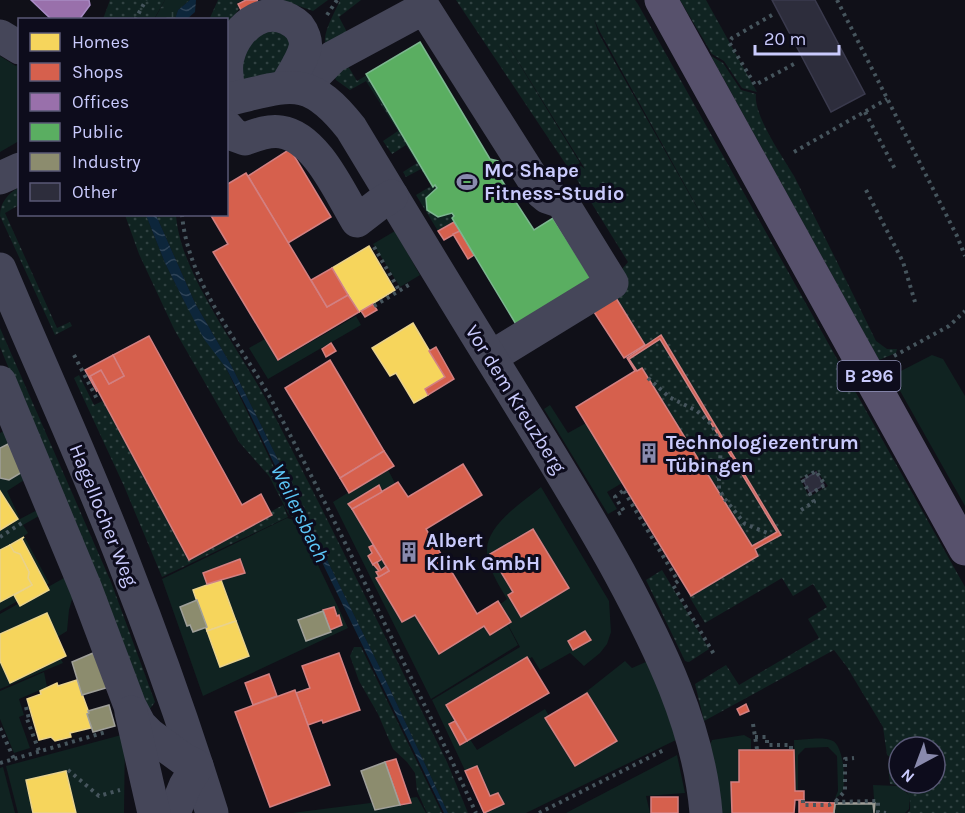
<svg xmlns="http://www.w3.org/2000/svg" width="965" height="813" font-family="Karla,sans-serif">
	<style>
		.grass { fill: url(#grass-dots); fill-rule: evenodd }
		.wetland { fill: url(#wetland-marsh) }
		.green { fill: #102321 }
		.water { fill: url(#water-waves) }
		.homes { fill: #f6d55c; stroke: #e9d28c; stroke-width: 1.5 }
		.shops { fill: #d6604d; stroke: #d28082; stroke-width: 1.5; fill-rule: evenodd }
		.offices { fill: #9970ab; stroke: #a88bc4; stroke-width: 1.5 }
		.public { fill: #5aae61; stroke: #7cb790; stroke-width: 1.5 }
		.industry { fill: #8c8c6e; stroke: #9f9f99; stroke-width: 1.5 }
		.building { fill: #2d2d3c; stroke: #3a3a4d; stroke-width: 1.5 }
		.lines { fill: none; stroke-linecap: round; stroke-linejoin: round }
		.path { stroke: #46555d; stroke-width: 4; stroke-dasharray: 3 4.5; stroke-linecap: butt }
		.minor { stroke: #454659; stroke-width: 33 }
		.major { stroke: #57516c; stroke-width: 33 }
		.labels { text-anchor: middle; stroke-width: 6; stroke-linejoin: round; paint-order: stroke }
		.shield { fill: #0d0c1c; stroke: #9192ba; stroke-width: 1.5 }
		.shield-label { font-size: 18px; font-weight: bold; fill: #cacbfd }
		.poi-label { font-size: 20px; font-weight: bold; fill: #cacbfd; stroke: #0d0c1c; text-anchor: start }
		.street-label { font-size: 20px; fill: #cacbfd; stroke: #0d0c1c }
		.water-label { font-size: 21px; font-style: italic; fill: #5cc7f8; stroke: #0d0c1c }
	</style>
	<defs>
		<pattern id="grass-dots" width="8" height="8" patternUnits="userSpaceOnUse" patternTransform="scale(1.5)"><rect width="8" height="8" fill="#102321"/><path d="M2 2h.1M6 6h.1" fill="none" stroke="#314242" stroke-width="1.8" stroke-linecap="round"/></pattern>
		<pattern id="wetland-marsh" width="20" height="14" patternUnits="userSpaceOnUse" patternTransform="scale(1.5)"><rect width="20" height="14" fill="#102321"/><path d="M1 5h8M5 5V1M11 12h8M15 12V8" fill="none" stroke="#314242"/></pattern>
		<pattern id="water-waves" width="16" height="10" patternUnits="userSpaceOnUse" patternTransform="scale(1.5)"><rect width="16" height="10" fill="#0d263b"/><path d="M0 5q4-4 8 0t8 0" fill="none" stroke="#2f4458"/></pattern>
	</defs>
	<rect width="100%" height="100%" fill="#101018"/>
	<g class="grass">
		<path d="M110 0H165L154 19H103Z"/>
		<path d="M218 0H244L237 3 239 9 227 26 226 20H209Z"/>
		<path d="M282 0H328L313 11Z"/>
		<path d="M340 0H361L339 17 348 34 326 47C321 34 335 13 340 0Z"/>
		<path d="M456 0H635L639 6 965 587V813H907L910 810C911 793 907 786 890 784L888 764 892 761V758L887 755 883 727 847 667 834 650 704 721 695 684 726 665 739 685 819 638 808 619 827 607 813 584 793 596 782 578 705 623 689 596 754 555 752 549 777 532 752 546 642 368 637 371 629 359 660 339 661 337 645 347 615 299 617 275 628 262 576 178V168L581 166 585 169 501 34 580 163 574 166 573 175ZM594 19 600 32 717 243 599 34ZM816 470 828 486 809 497 800 479ZM899 747H935V783H899Z"/>
		<path d="M680 0H706L757 92 742 88 724 61 712 54Z"/>
		<path d="M298 25 286 86 230 99 237 36Z"/>
		<path d="M711 56 723 63 741 90 756 94C753 115 783 157 794 176 822 231 849 286 876 341L887 349H897L896 353 879 360Z"/>
		<path d="M348 66 357 81 367 75 458 220 438 231 416 195 431 186 421 169 406 177 403 172 417 163 406 145 392 154 383 141 398 131 366 81 350 90 336 80 334 76Z"/>
		<path d="M19 187V193L17 194 19 205 5 213 57 328 70 322 72 326 55 335 0 216C0 202 8 194 19 187Z"/>
		<path d="M125 215H146L165 263 184 301 226 368 298 517H292L288 513 269 476 239 442 174 329 139 254Z"/>
		<path d="M156 215H176C180 274 241 351 269 405 330 523 388 643 447 762L468 813H448L380 668 263 429 231 365 195 303Z"/>
		<path d="M0 328 111 582 155 702 149 710 0 347Z"/>
		<path d="M79 375 94 405 105 400 190 556 283 505 288 517 162 577 124 486 74 378Z"/>
		<path d="M662 570 709 649 689 662 685 661 646 580Z"/>
		<path d="M354 647H361L442 813H427L417 791 415 773 407 762 393 749 378 714 359 681 350 656Z"/>
	</g>
	<path class="wetland" d="M165 0H190L178 10 175 19 154 20Z"/>
	<g class="green">
		<path d="M0 56 16 66 20 61 19 141 0 152Z"/>
		<path d="M395 231 420 275 400 287 373 244Z"/>
		<path d="M356 316 361 325 268 379 249 348 265 339 278 361Z"/>
		<path d="M932 355 943 359 965 396V506L899 389 896 379 899 372Z"/>
		<path d="M550 405 568 433 586 423 622 483 607 492 617 509 608 514 544 409Z"/>
		<path d="M11 427 32 475 7 491 20 519 43 507 46 512 23 525 28 533 24 536 49 583 0 611V531L16 522 0 529V433Z"/>
		<path d="M387 468 396 485 356 509 485 624 506 622 518 645 431 699 333 502Z"/>
		<path d="M541 487 609 601 611 632 607 644 600 653 584 666 570 653 540 670 532 657 449 707 477 750 545 709 576 762 611 741 582 695 625 661 632 668 648 661 659 683 676 740 526 813H485L432 700 520 647 498 606 507 599C499 585 487 567 487 551 486 525 523 502 541 487Z"/>
		<path d="M287 518 297 521 348 628 203 696 162 579Z"/>
		<path d="M71 574 76 585 69 610 67 631 51 641 63 663 0 689V614Z"/>
		<path d="M44 672 47 687 19 699 24 715 19 717 30 748 14 753 0 719V691Z"/>
		<path d="M125 734 124 813H18L6 766Z"/>
		<path d="M744 735 751 739V750H739V782H732V813H720L710 745 712 740Z"/>
		<path d="M794 740C805 740 823 736 833 741 843 746 847 782 842 792 841 795 838 796 835 798L838 791 837 756 828 747 805 748 798 755V790H795Z"/>
		<path d="M677 755 685 793 646 796 650 813H566Z"/>
		<path d="M3 767 15 813H0V768Z"/>
		<path d="M873 785 899 786 910 796 909 809 905 813H875Z"/>
		<path d="M417 797 426 813H292Z"/>
		<rect x="835" y="804" width="38" height="9"/>
	</g>
	<g class="water">
		<path d="M190 0H196L195 12 187 19H175L178 10Z"/>
		<path d="M146 215H156L195 303 231 365 263 429 380 668 448 813H444L248 410 226 368 204 339 184 301 165 263Z"/>
	</g>
	<g class="homes">
		<path d="M369 246 395 290 359 312 332 268Z"/>
		<path d="M413 323 445 377 425 389 428 395 414 403 396 373 390 376 372 348Z"/>
		<path d="M0 491 18 519 0 530Z"/>
		<path d="M24 537 22 539 49 590 20 606 14 595 32 585 28 578 29 572 20 554 14 552 10 545Z"/>
		<path d="M10 545 14 552 20 554 29 572 28 578 32 585 0 602V550Z"/>
		<path d="M221 580 236 621 207 631 193 590Z"/>
		<path d="M47 613 66 656 10 683 0 661V634Z"/>
		<path d="M236 621 249 656 220 667 207 631Z"/>
		<path d="M77 680 89 713 87 714 91 728 70 733 71 737 55 741 51 737 39 740 27 699 41 694 40 691 57 683 58 686Z"/>
		<path d="M66 771 76 813H33L26 780Z"/>
	</g>
	<g class="shops">
		<path d="M246 0H257L258 2 241 10 238 4Z"/>
		<path d="M290 149 331 217 288 243 248 176Z"/>
		<path d="M246 173 327 307 348 295 359 312 278 360 213 252 228 244 210 214H226V185Z"/>
		<path d="M454 222 460 231 444 240 438 231Z"/>
		<path d="M460 231 474 255 468 259 453 234Z"/>
		<path d="M332 268 348 295 327 307 311 280Z"/>
		<path d="M616 298 645 345 624 358 594 312Z"/>
		<path d="M373 304 377 310 365 317 361 311Z"/>
		<path d="M661 335 781 535 755 549 758 556 691 596 576 407 635 371 627 358ZM660 339 777 532 752 546 642 368 637 371 629 359Z"/>
		<path d="M149 336 242 505 261 494 272 515 189 560 90 376 101 370 109 384 124 376 113 355Z"/>
		<path d="M331 343 336 351 326 357 322 349Z"/>
		<path d="M436 347 454 379 428 395 425 389 445 377 429 351Z"/>
		<path d="M113 355 124 376 109 384 101 370 90 376 97 392 85 370Z"/>
		<path d="M330 360 384 451 340 478 285 388Z"/>
		<path d="M384 451 394 466 349 493 340 478Z"/>
		<path d="M463 464 482 495 426 529 477 614 498 601 511 622 490 635 484 626 439 654 415 615 402 622 376 578 389 571 352 509 398 482 408 497Z"/>
		<path d="M379 485 382 492 352 509 348 504Z"/>
		<path d="M533 529 569 588 521 617 508 595 513 592 490 554Z"/>
		<path d="M373 545 382 559 373 565 368 556 372 553 369 547Z"/>
		<path d="M240 559 245 573 207 584 203 573Z"/>
		<path d="M377 562 381 570 386 566 389 571 379 577 376 572 379 571 373 564Z"/>
		<path d="M334 607 337 616 339 615 342 625 330 630 323 610Z"/>
		<path d="M585 631 591 640 573 650 568 641Z"/>
		<path d="M339 653 360 710 323 723 322 720 308 725 296 693 310 688 302 666Z"/>
		<path d="M527 657 549 693 467 741 446 705Z"/>
		<path d="M269 674 277 696 253 705 245 683Z"/>
		<path d="M295 690 330 785 270 807 235 712Z"/>
		<path d="M587 693 617 741 575 766 545 718Z"/>
		<path d="M746 704 749 711 740 715 737 709Z"/>
		<path d="M455 721 467 741 460 745 449 724Z"/>
		<path d="M739 750H794L795 791H804V800H795L794 813H732L731 782H739Z"/>
		<path d="M396 759 411 803 400 805 385 762Z"/>
		<path d="M477 766 490 796 498 793 504 804 484 813 465 771Z"/>
		<rect x="651" y="797" width="27" height="16"/>
		<path d="M799 800H804V802L835 803 834 813H799Z"/>
	</g>
	<path class="offices" d="M31 0H89L90 5 79 20H52Z"/>
	<path class="public" d="M420 42 490 159 498 161 503 171 501 179 534 230 553 218 593 281 517 326 452 218 454 216 452 213 438 217 427 210 426 198 437 188 435 185 433 187 366 74Z"/>
	<g class="industry">
		<path d="M8 444 24 471 9 480 0 478V448Z"/>
		<path d="M197 600 207 627 193 632 190 625 187 626 180 607Z"/>
		<path d="M323 611 331 632 306 641 298 620Z"/>
		<path d="M93 653 109 687 82 695 72 662Z"/>
		<path d="M109 705 115 726 93 732 87 714 89 713 88 711Z"/>
		<path d="M385 762 400 805 375 810 361 771Z"/>
		<path d="M835 803H875L874 813 873 804H835L834 813Z"/>
	</g>
	<g class="building">
		<path d="M772 0H815L865 94 831 112Z"/>
		<path d="M816 472 824 485 810 493 803 480Z"/>
	</g>
	<g class="lines">
		<g class="path">
			<path d="M837 0 957 236 965 256"/>
			<path d="M327 15 337 0"/>
			<path d="M772 15 732 38 729 42 755 85 794 64"/>
			<path d="M135 20 146 0"/>
			<path d="M865 112 896 171"/>
			<path d="M794 152 887 99"/>
			<path d="M866 190 903 262 915 302"/>
			<path d="M182 214C187 282 241 344 272 401 335 518 392 640 451 759L476 813"/>
			<path d="M374 247 399 290"/>
			<path d="M374 306 412 283"/>
			<path d="M74 355 97 399"/>
			<path d="M894 356 949 326 965 311"/>
			<path d="M648 378 669 397 697 411 712 425 721 446 719 478V489L724 498 745 524 770 534"/>
			<path d="M624 491 678 581 673 585 715 656"/>
			<path d="M801 510 814 502 802 479 816 471 825 485 810 494"/>
			<path d="M618 514 624 511 615 497 624 490"/>
			<path d="M0 537 25 521"/>
			<path d="M26 707 29 719H27L39 751"/>
			<path d="M753 724 757 749"/>
			<path d="M0 728 14 759"/>
			<path d="M755 737H767V745H791V750"/>
			<path d="M0 763 106 732"/>
			<path d="M68 770 99 796 120 790"/>
			<path d="M803 800V805H829L835 802 878 801V812L886 813"/>
			<path d="M836 801 845 791V759L854 758"/>
			<path d="M539 813 664 750"/>
		</g>
		<g class="minor">
			<path d="M0 36 20 48"/>
			<path d="M304 88 319 71 333 57 424 8 541 192 547 197 562 202 612 283 491 357"/>
			<path d="M230 99C229 86 224 70 228 57 236 24 271 0 299 27 303 32 307 42 305 48 302 61 292 74 286 86"/>
			<path d="M226 100C289 86 307 72 351 128 403 214 454 299 507 384 545 446 584 508 619 572 659 646 699 727 706 813"/>
			<path d="M226 126 234 135 245 139C256 135 268 130 281 132 316 137 340 193 357 221L379 204 392 196"/>
			<path d="M0 178 20 169"/>
			<path d="M0 269C41 367 86 464 124 563 156 645 186 729 212 813"/>
			<path d="M0 382 86 589 130 706 140 725 149 734 183 759 197 766 185 786 174 813"/>
			<path d="M131 712 154 813"/>
		</g>
		<path class="major" d="M661 0 965 549"/>
	</g>
	<defs>
		<g id="stadium-bare" transform="scale(1.62)"><path d="M0-5a6.5 5 0 1 0 0 10a6.5 5 0 1 0 0-10ZM-3.5-1.8h7v3.6h-7Z" fill="#898aad" stroke="#0d0c1c" stroke-width="2.5" paint-order="stroke"/></g>
		<g id="building-bare" transform="scale(1.62)"><path d="M-4-6H4V6H1V3H-1V6H-4ZM-2.5-4.3h1.7v1.8h-1.7ZM.8-4.3h1.7v1.8H.8ZM-2.5-1h1.7V.8h-1.7ZM.8-1h1.7V.8H.8Z" fill="#898aad" stroke="#0d0c1c" stroke-width="2.5" paint-order="stroke"/></g>
	</defs>
	<g fill-rule="evenodd">
		<use href="#stadium-bare" x="467" y="182"/>
		<use href="#building-bare" x="649" y="453"/>
		<use href="#building-bare" x="409" y="552"/>
	</g>
	<g class="labels">
		<rect class="shield" x="837.5" y="361" width="63" height="30" rx="4.5"/>
		<g class="shield-label">
			<text x="869" y="382">B 296</text>
		</g>
		<g class="poi-label">
			<text x="484" y="177">MC Shape<tspan x="484" dy="23">Fitness-Studio</tspan></text>
			<text x="666" y="449">Technologiezentrum<tspan x="666" dy="23">Tübingen</tspan></text>
			<text x="426" y="547">Albert<tspan x="426" dy="23">Klink GmbH</tspan></text>
		</g>
		<g class="street-label">
			<text transform="translate(516 399) rotate(58)" y="7">Vor dem Kreuzberg</text>
			<text transform="translate(104 515) rotate(68)" y="7">Hagellocher Weg</text>
		</g>
		<g class="water-label">
			<text transform="translate(300 513) rotate(64)" y="7">Weilersbach</text>
		</g>
	</g>
	<rect x="18" y="18" width="210" height="198" fill="#0d0c1c" stroke="#595876" stroke-width="1.5"/>
	<rect x="30" y="33" width="30" height="18" fill="#f6d55c" stroke="#595876" stroke-width="1.5"/>
	<text x="72" y="48" font-size="18" fill="#cacbfd">Homes</text>
	<rect x="30" y="63" width="30" height="18" fill="#d6604d" stroke="#595876" stroke-width="1.5"/>
	<text x="72" y="78" font-size="18" fill="#cacbfd">Shops</text>
	<rect x="30" y="93" width="30" height="18" fill="#9970ab" stroke="#595876" stroke-width="1.5"/>
	<text x="72" y="108" font-size="18" fill="#cacbfd">Offices</text>
	<rect x="30" y="123" width="30" height="18" fill="#5aae61" stroke="#595876" stroke-width="1.5"/>
	<text x="72" y="138" font-size="18" fill="#cacbfd">Public</text>
	<rect x="30" y="153" width="30" height="18" fill="#8c8c6e" stroke="#595876" stroke-width="1.5"/>
	<text x="72" y="168" font-size="18" fill="#cacbfd">Industry</text>
	<rect x="30" y="183" width="30" height="18" fill="#2d2d3c" stroke="#595876" stroke-width="1.5"/>
	<text x="72" y="198" font-size="18" fill="#cacbfd">Other</text>
	<g transform="translate(917 765) rotate(221)"><circle r="28" fill="#0d0c1c" stroke="#595876" stroke-width="1.5"/>
	<path d="M0-4.5L10 22L0 15L-10 22Z" fill="#898aad"/>
	<text y="-9" font-size="16" font-weight="bold" text-anchor="middle" fill="#cacbfd">N</text>
	</g>
	<path d="M755 45v9h84v-9" fill="none" stroke="#cacbfd" stroke-width="3"/>
	<text x="764" y="45" font-size="18" fill="#cacbfd" stroke="#0d0c1c" stroke-width="4.5" paint-order="stroke">20 m</text>
</svg>
